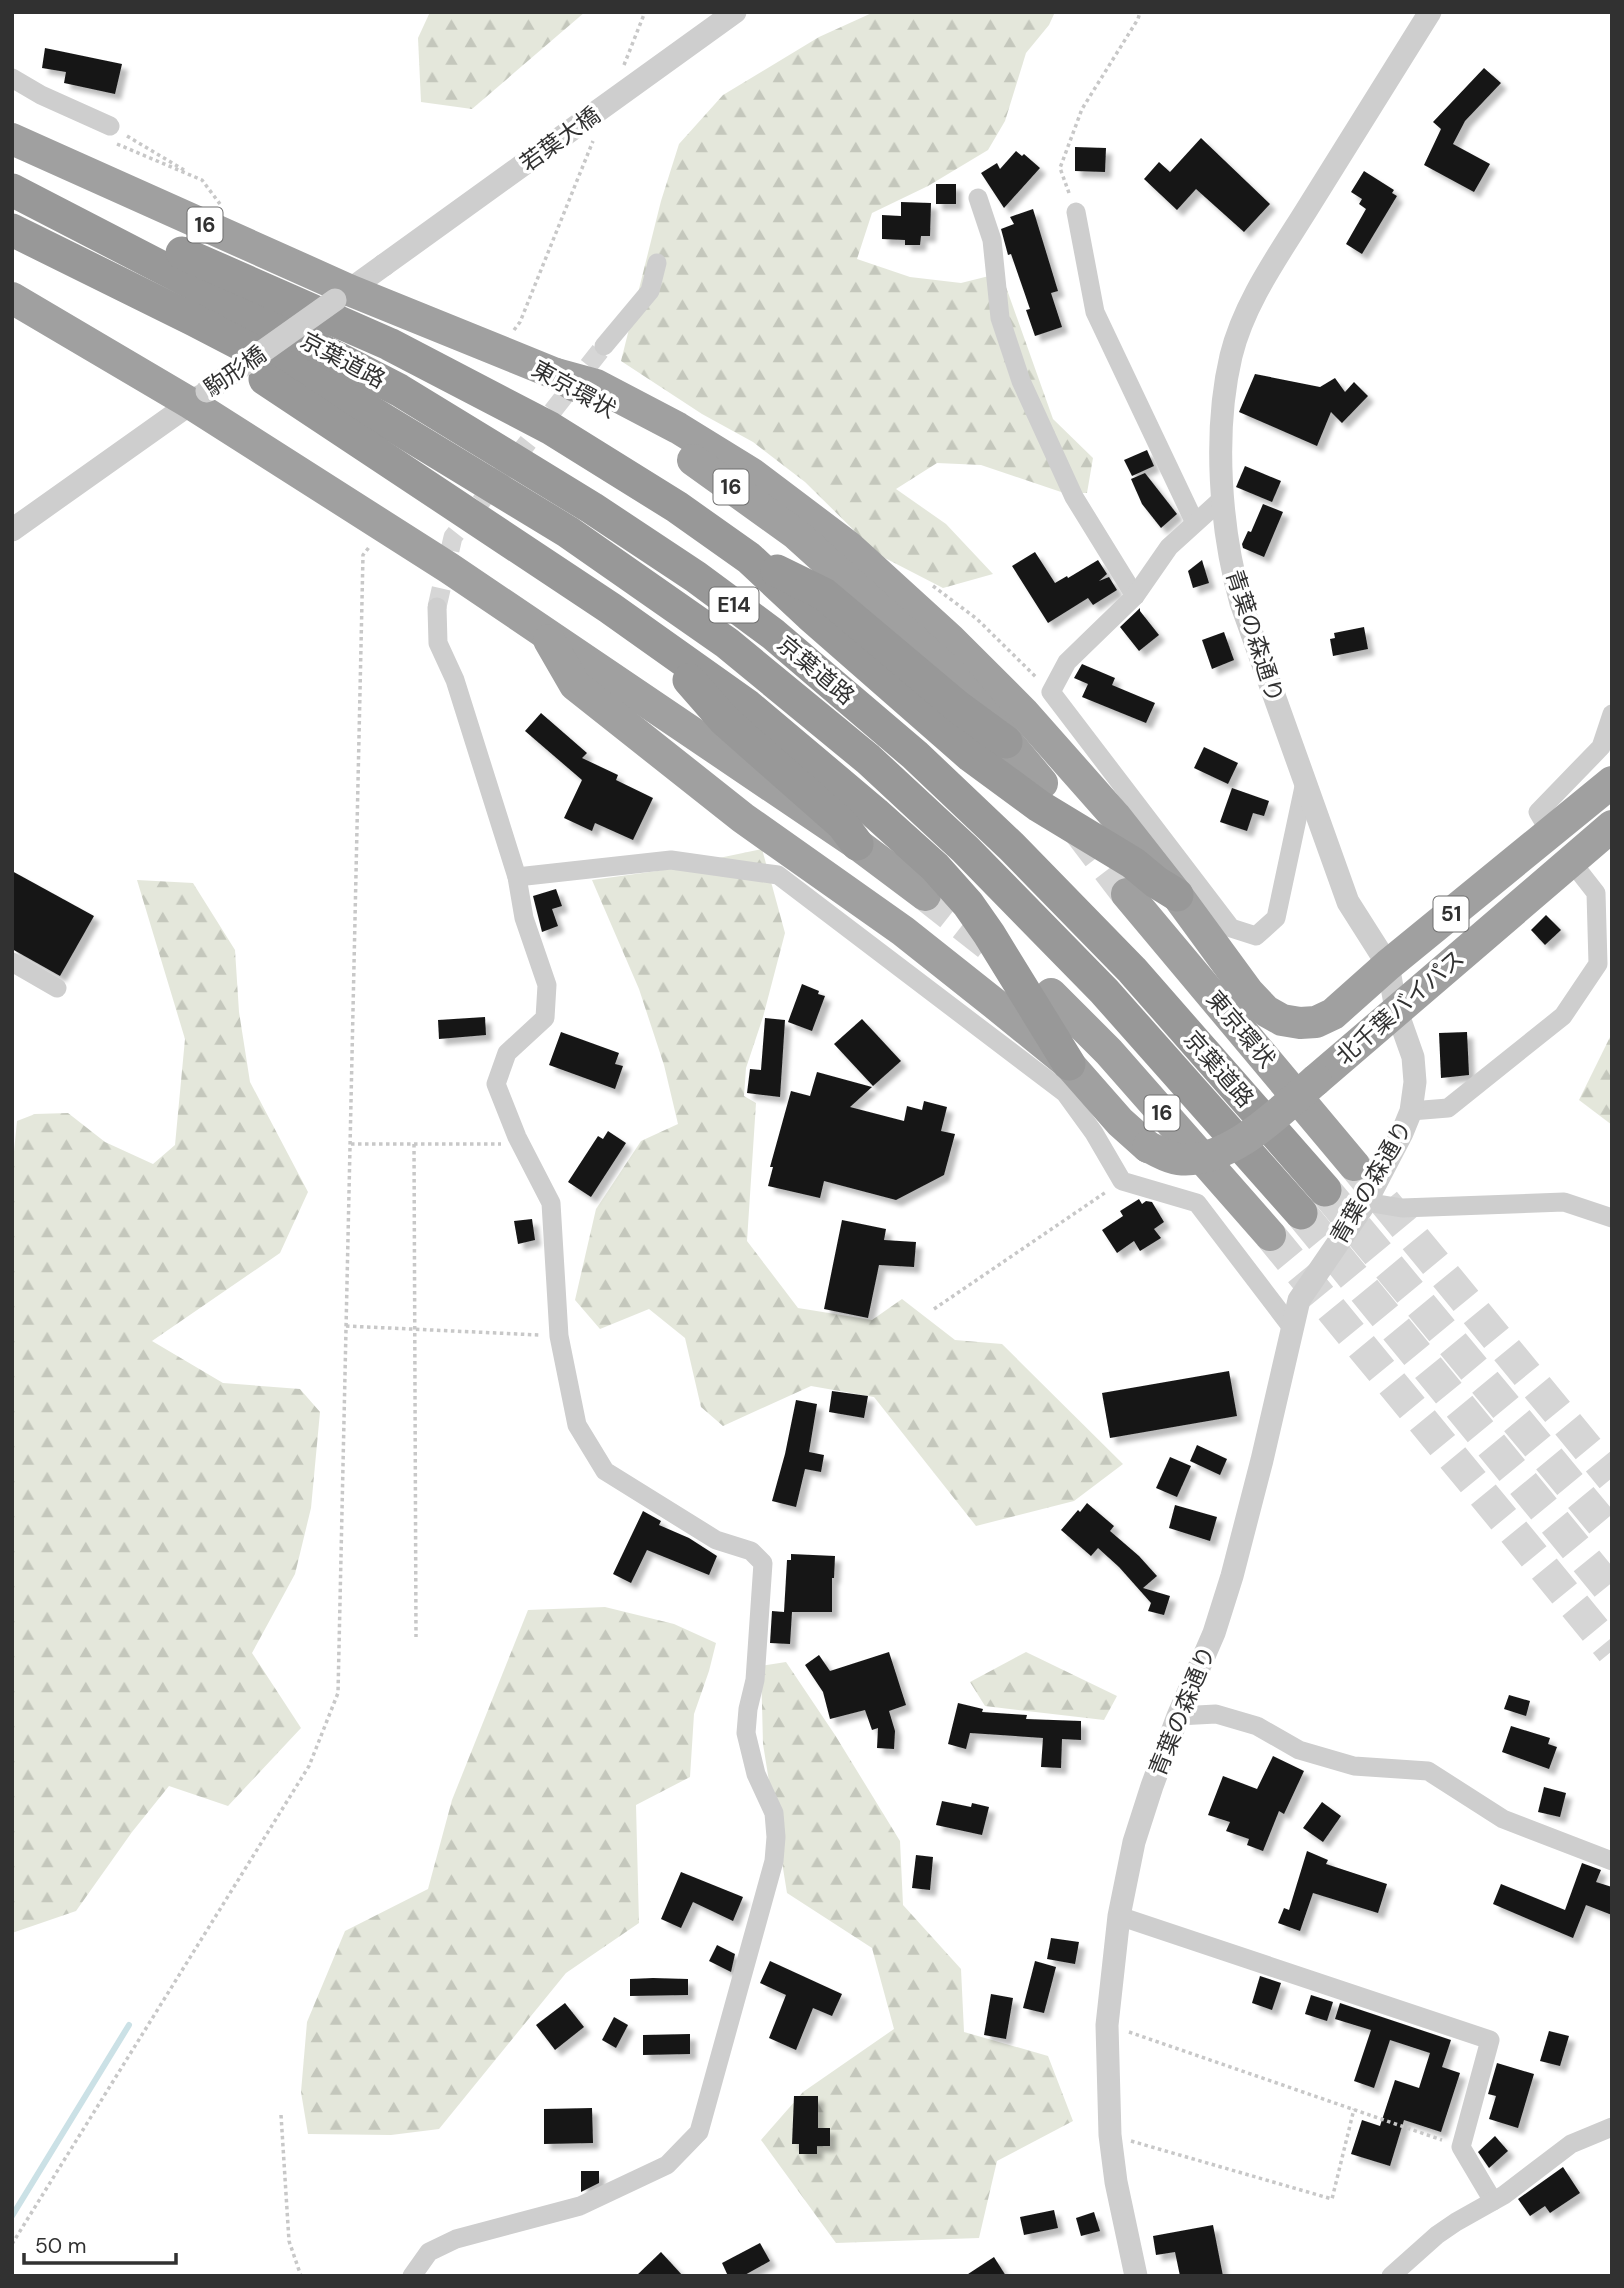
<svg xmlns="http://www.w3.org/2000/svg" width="1624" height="2288" font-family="'DM Sans','Noto Sans JP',sans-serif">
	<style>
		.forest { fill: url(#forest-firs) }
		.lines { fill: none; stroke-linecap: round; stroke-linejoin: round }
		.stream { stroke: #cbe1e6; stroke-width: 6 }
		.building { fill: #181818; filter: url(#shadow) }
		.minor-tunnel { stroke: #d6d6d6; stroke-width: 19; stroke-dasharray: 19 10; stroke-linecap: butt }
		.trunk-tunnel { stroke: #d6d6d6; stroke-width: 32; stroke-dasharray: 32 16; stroke-linecap: butt }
		.motorway-tunnel { stroke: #d6d6d6; stroke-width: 33; stroke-dasharray: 33 17; stroke-linecap: butt }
		.path { stroke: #c8c8c8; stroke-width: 3.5; stroke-dasharray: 3.5 3.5; stroke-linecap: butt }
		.minor { stroke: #cecece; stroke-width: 19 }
		.tertiary { stroke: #cecece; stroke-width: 23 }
		.trunk { stroke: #a0a0a0; stroke-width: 32 }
		.motorway { stroke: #989898; stroke-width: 33 }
		.tertiary-bridge { stroke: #cecece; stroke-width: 23 }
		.trunk-bridge { stroke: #a0a0a0; stroke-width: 32 }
		.labels { text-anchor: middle; stroke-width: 7; stroke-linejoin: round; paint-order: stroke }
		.shield { fill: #fff; stroke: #6f6f6f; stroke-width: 2 }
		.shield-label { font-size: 21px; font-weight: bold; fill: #313131 }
		.street-label { font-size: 23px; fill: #313131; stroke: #fff }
	</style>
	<defs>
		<pattern id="forest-firs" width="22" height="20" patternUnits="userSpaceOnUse" patternTransform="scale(1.75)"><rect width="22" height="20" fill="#e4e7db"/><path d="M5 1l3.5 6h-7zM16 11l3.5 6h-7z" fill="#c4c7bc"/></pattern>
		<filter id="shadow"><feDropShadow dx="6" dy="6" stdDeviation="2" flood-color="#0004"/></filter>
	</defs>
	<rect width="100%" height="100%" fill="#fff"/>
	<g class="forest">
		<path d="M430 12H585L472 109 421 102 418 38Z"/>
		<path d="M874 12H1055L1049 25 1026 53 1005 121 988 150 928 186 872 213 857 259 910 277 961 283 1001 273 1053 419 1093 458 1087 493H1064L981 465 937 463 896 489 946 524 993 574 943 588 879 555 805 482 753 442 702 414 621 361 661 201 679 144 723 95 819 37Z"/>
		<path d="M762 849 785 933 763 1017 746 1068 744 1096 756 1103 747 1241 798 1308 872 1320 902 1299 955 1340 1002 1344 1123 1464 1074 1501 976 1526 874 1397 811 1386 723 1426 701 1407 685 1338 649 1309 600 1329 575 1300 596 1209 641 1141 678 1124 664 1065 639 989 592 880 657 871Z"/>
		<path d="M137 880 193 883 235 950 239 1012 250 1082 308 1192 280 1253 152 1341 223 1383 300 1389 320 1412 311 1508 295 1574 252 1653 301 1728 228 1806 169 1786 132 1832 76 1911 12 1933V1172L17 1121 35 1114 68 1113 105 1142 153 1164 175 1145 185 1039Z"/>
		<path d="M1612 1033V1125L1579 1100Z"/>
		<path d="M605 1607 674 1624 716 1643 709 1671 694 1714 690 1777 636 1805 639 1923 566 1973 439 2129 391 2135 308 2134 301 2092 307 2022 345 1931 428 1889 452 1800 528 1610Z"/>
		<path d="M1026 1652 1117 1696 1104 1720 985 1706 970 1682Z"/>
		<path d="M786 1662 835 1735 900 1841 903 1905 961 1969 964 2032 1048 2056 1073 2121 997 2161 979 2238 836 2243 761 2140 803 2092 894 2029 872 1948 787 1893 763 1744 761 1666Z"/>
	</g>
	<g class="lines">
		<path class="stream" d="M12 2216 129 2025"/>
	</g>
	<g class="building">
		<path d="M45 48 122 64 115 94 64 83 66 72 42 68Z"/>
		<path d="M1484 68 1501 83 1465 121 1453 144 1490 164 1474 192 1424 165 1441 129 1433 122Z"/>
		<path d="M1201 138 1270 204 1244 232 1196 189 1177 210 1144 179 1159 162 1170 172Z"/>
		<path d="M1075 147 1106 148 1105 172 1075 171Z"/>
		<path d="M1016 151 1022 156 1024 154 1040 168 1004 208 981 173 997 163 1000 169Z"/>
		<path d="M1364 171 1394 190 1392 193 1397 196 1362 254 1346 244 1366 209 1359 204 1362 199 1351 192Z"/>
		<rect x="936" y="184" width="20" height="20"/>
		<path d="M901 202 931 203 930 236H921L920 245H905V240L882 239V215L901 216Z"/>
		<path d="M1033 209 1058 291 1051 293 1062 327 1035 336 1026 310 1030 309 1011 254 1008 255 1001 229 1014 224 1010 217Z"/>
		<path d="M1255 374 1320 387 1335 378 1345 392 1354 382 1368 396 1342 423 1331 412 1317 446 1239 412Z"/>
		<path d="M1147 450 1154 466 1132 476 1124 460Z"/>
		<path d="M1245 466 1281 481 1272 502 1236 487Z"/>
		<path d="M1145 473 1177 514 1161 528 1142 504 1131 479Z"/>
		<path d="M1263 504 1283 512 1264 557 1243 548 1242 544 1248 531 1251 532Z"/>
		<path d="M1035 552 1055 583 1067 576 1068 578 1098 560 1107 574 1099 581 1109 577 1117 590 1093 605 1088 598 1048 623 1012 566Z"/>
		<path d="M1202 560 1209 583 1193 588 1188 571Z"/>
		<path d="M1140 608V611L1159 635 1139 651 1120 627Z"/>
		<path d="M1364 627 1368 649 1333 656 1330 639 1335 638 1334 633Z"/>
		<path d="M1224 632 1234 660 1212 669 1202 640Z"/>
		<path d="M1082 664 1115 678 1112 685 1155 703 1146 723 1082 697 1088 684 1074 678Z"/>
		<path d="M541 713 587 753 582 758 618 775 616 780 653 798 633 840 595 823 592 831 564 818 582 780 525 731Z"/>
		<path d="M1204 747 1238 763 1228 784 1194 768Z"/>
		<path d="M1232 788 1269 801 1264 816 1253 813 1247 831 1220 822Z"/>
		<path d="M12 871 94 916 60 976 12 949Z"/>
		<path d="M556 889 562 906 552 909 558 926 542 932 533 896Z"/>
		<path d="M1546 915 1561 930 1545 945 1531 930Z"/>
		<path d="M802 984 819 991 818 994 825 996 812 1031 788 1022Z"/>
		<path d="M485 1017 486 1035 439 1039 438 1020Z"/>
		<path d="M765 1018 785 1020 780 1097 747 1093 750 1069 761 1070Z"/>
		<path d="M862 1019 901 1061 873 1086 834 1044Z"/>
		<path d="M561 1032 619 1053 615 1064 623 1066 615 1089 549 1065Z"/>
		<path d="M1467 1032 1469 1075 1441 1078 1439 1033Z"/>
		<path d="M817 1072 872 1087 850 1107 904 1121 907 1106 922 1110 924 1101 947 1107 941 1131 955 1134 944 1175 896 1200 824 1181 820 1198 768 1186 773 1167H770L791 1091 810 1096Z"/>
		<path d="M608 1131 626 1143 591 1197 568 1182 598 1136 603 1139Z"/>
		<path d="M1139 1199 1142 1204 1146 1201 1152 1202 1164 1222 1154 1229 1161 1238 1140 1251 1134 1241 1117 1253 1102 1230 1123 1216 1120 1211Z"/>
		<path d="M532 1219 535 1240 518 1244 514 1221Z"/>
		<path d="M842 1220 886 1229 884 1240 916 1242 914 1267 879 1265 868 1318 824 1309Z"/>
		<path d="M1229 1371 1237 1416 1110 1438 1102 1393Z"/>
		<path d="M832 1391 868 1396 864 1418 829 1412Z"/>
		<path d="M796 1400 817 1404 809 1452 824 1455 821 1472 805 1469 796 1507 772 1501 785 1454Z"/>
		<path d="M1197 1445 1227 1459 1220 1475 1190 1461Z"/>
		<path d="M1170 1457 1191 1466 1177 1497 1156 1488Z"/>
		<path d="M1087 1503 1114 1526 1110 1531 1139 1556 1157 1576 1143 1588 1170 1596 1164 1615 1148 1611 1151 1603 1119 1567 1098 1548 1091 1556 1061 1530 1078 1510 1080 1512Z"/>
		<path d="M1175 1505 1217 1517 1210 1541 1169 1528Z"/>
		<path d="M643 1511 661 1521 659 1525 689 1538 717 1556 709 1575 647 1550 631 1583 613 1574Z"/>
		<path d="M791 1554 835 1556 834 1578H832V1612H790H792L790 1644 770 1643 772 1611 784 1612 787 1560H791Z"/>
		<path d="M889 1652 906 1705 889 1711 895 1731 894 1749 877 1748 878 1728 872 1730 865 1710 830 1719 823 1692 805 1665 819 1655 830 1671Z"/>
		<path d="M1509 1695 1530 1701 1526 1716 1504 1709Z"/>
		<path d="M958 1703 983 1709 982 1712 1027 1715 1026 1719 1081 1721V1740L1062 1739 1061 1768 1041 1767 1043 1738 970 1733 966 1749 948 1744Z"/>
		<path d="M1511 1726 1550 1738 1548 1744 1557 1747 1549 1769 1502 1752Z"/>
		<path d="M1273 1756 1304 1771 1284 1814 1279 1811 1263 1851 1247 1845 1249 1839 1226 1831 1230 1822 1208 1815 1223 1776 1257 1789Z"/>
		<path d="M1544 1787 1566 1793 1560 1817 1538 1812Z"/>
		<path d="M942 1801 971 1807 972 1803 989 1807 982 1835 936 1825Z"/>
		<path d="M1322 1802 1341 1816 1323 1842 1303 1828Z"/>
		<path d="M1307 1851 1328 1860 1326 1864 1387 1884 1378 1913 1313 1893 1300 1931 1278 1923 1284 1908 1289 1910Z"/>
		<path d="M916 1855 933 1857 930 1890 912 1888Z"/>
		<path d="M1582 1863 1601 1870 1596 1882 1612 1887V1915L1586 1905 1573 1938 1493 1904 1501 1884 1565 1910Z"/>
		<path d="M681 1872 743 1897 733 1921 693 1902 681 1928 661 1919Z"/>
		<path d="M1051 1938 1079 1942 1075 1964 1047 1959Z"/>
		<path d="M717 1945 735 1954 731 1972 709 1961Z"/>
		<path d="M770 1961 842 1994 832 2016 813 2008 796 2050 769 2038 786 1995 760 1983Z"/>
		<path d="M1035 1961 1056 1967 1044 2013 1023 2008Z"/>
		<path d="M1260 1976 1281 1983 1272 2010 1252 2003Z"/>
		<path d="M653 1978 688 1979V1995L630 1996V1979Z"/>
		<path d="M991 1994 1013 1998 1006 2039 984 2035Z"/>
		<path d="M1311 1995 1333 2002 1327 2021 1305 2014Z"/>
		<path d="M565 2003 584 2027 555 2050 536 2025Z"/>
		<path d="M1340 2003 1451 2040 1442 2067 1460 2073 1441 2132 1404 2120 1390 2166 1351 2154 1362 2120 1380 2126 1395 2080 1419 2088 1430 2053 1390 2040 1374 2088 1354 2081 1371 2030 1335 2019Z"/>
		<path d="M614 2017 628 2025 616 2048 602 2040Z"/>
		<path d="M1549 2031 1569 2036 1560 2066 1540 2061Z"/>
		<path d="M690 2034V2054L643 2055V2035Z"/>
		<path d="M1497 2063 1534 2074 1518 2128 1489 2119 1496 2096 1488 2094Z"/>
		<path d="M794 2096H818V2128H830V2146H817V2154H799V2144H792Z"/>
		<path d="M592 2108 593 2143 544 2144V2109Z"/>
		<path d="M1495 2136 1508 2151 1489 2168 1478 2152Z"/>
		<path d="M1563 2167 1580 2193 1550 2213 1545 2206 1530 2216 1518 2199Z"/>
		<path d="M581 2171H599V2183L581 2192Z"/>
		<path d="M1054 2210 1058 2228 1024 2235 1020 2217Z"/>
		<path d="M1094 2212 1100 2231 1081 2236 1076 2218Z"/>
		<path d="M1213 2225 1223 2276H1180L1175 2252 1156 2255 1153 2236Z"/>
		<path d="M760 2243 770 2261 743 2276H728L722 2263Z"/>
		<path d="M661 2252 683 2276H636Z"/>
		<path d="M994 2257 1006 2276H965Z"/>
	</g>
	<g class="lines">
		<path class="minor-tunnel" d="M437 607 453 537 604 346"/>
		<g class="trunk-tunnel">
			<path d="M1079 831 1127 894"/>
			<path d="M925 895 995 950"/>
			<path d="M1354 1165 1612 1478"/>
			<path d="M1270 1235 1612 1651"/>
		</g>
		<g class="motorway-tunnel">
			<path d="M1325 1190 1612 1535"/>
			<path d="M1301 1213 1612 1592"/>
		</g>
		<g class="path">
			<path d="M624 65 645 12"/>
			<path d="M127 136 184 170"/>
			<path d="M117 144 202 180 220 204"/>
			<path d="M1069 193 1060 168 1082 109 1138 19 1140 12"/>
			<path d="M514 330 520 322 593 141"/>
			<path d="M933 586 977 619 1037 678"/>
			<path d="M351 1144H501"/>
			<path d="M414 1144 416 1637"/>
			<path d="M934 1309 1106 1192"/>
			<path d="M346 1326 539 1335"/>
			<path d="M1129 2032 1442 2140"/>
			<path d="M281 2115 289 2241 301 2276"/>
			<path d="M1131 2141 1332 2199 1354 2109"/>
			<path d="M12 2244 309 1766 338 1693 363 555 370 546"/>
		</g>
		<g class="minor">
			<path d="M12 78 41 95 110 126"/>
			<path d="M978 198 992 240 1000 318 1021 381 1074 497 1135 596"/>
			<path d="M1076 212 1095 312 1195 523"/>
			<path d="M604 346 650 291 657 263"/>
			<path d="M1223 498 1169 547 1135 596 1067 662 1051 692 1231 928 1256 936 1276 918 1305 782"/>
			<path d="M1551 834 1538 812 1601 747 1612 714"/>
			<path d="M517 877 671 860 778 875 1065 1093 1094 1133 1122 1181 1197 1203 1293 1329"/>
			<path d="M12 962 57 988"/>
			<path d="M1411 1111 1448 1108 1563 1016 1598 964 1596 893 1571 861"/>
			<path d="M1366 1202 1402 1208 1564 1202 1612 1218"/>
			<path d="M1178 1716 1216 1714 1257 1726 1299 1750 1354 1766 1428 1771 1503 1819 1612 1861"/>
			<path d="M1119 1916 1490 2040 1461 2147 1493 2201"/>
			<path d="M412 2276 429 2252 456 2239 580 2206 667 2165 699 2132 774 1861 776 1837 774 1813 756 1774 746 1733 748 1709 755 1680 763 1563 751 1551 716 1540 605 1471 577 1425 559 1336 551 1203 517 1137 496 1084 507 1053 545 1018 547 985 524 918 517 877 455 680 438 643 437 607"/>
			<path d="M1391 2276 1437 2235 1456 2222 1504 2195 1571 2144 1612 2127"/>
		</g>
		<g class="tertiary">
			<path d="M341 296 384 265"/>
			<path d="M12 530 201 396"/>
			<path d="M1136 2276 1116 2182 1110 2135 1107 2025 1119 1916 1134 1842 1152 1786 1178 1716 1214 1633 1232 1576 1262 1460 1299 1300 1366 1202 1402 1133 1411 1111 1415 1082 1413 1057 1396 1009 1388 965 1348 902 1241 603C1220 529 1213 432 1231 356 1244 302 1280 253 1309 206 1349 141 1390 77 1430 12"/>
		</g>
		<g class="trunk">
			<path d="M12 139 349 290 556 374 575 386"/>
			<path d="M12 298 190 403 449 568 857 844 925 895"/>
			<path d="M556 374 596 385 678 428 751 473 849 547 950 639 1024 713 1115 816 1177 895 1248 992 1266 1011 1282 1020 1300 1023 1316 1022 1333 1014 1388 965 1612 782"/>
			<path d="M693 460 796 534 949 672 1042 783"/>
			<path d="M549 640 575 685 743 818 903 931 995 1004 1069 1064 1120 1122 1148 1147"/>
			<path d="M1127 894 1354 1165"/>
			<path d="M1051 994 1109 1052 1270 1235"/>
			<path d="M1316 1080 1612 826"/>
		</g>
		<g class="motorway">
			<path d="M12 190 399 390 592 508 696 577 773 634 915 755 1012 847 1132 970 1325 1190"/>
			<path d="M12 230 194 320 366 409 568 532 727 643 868 759 965 849 1104 991 1301 1213"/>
			<path d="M182 253 389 344 550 428 677 507 749 558 810 615 971 756 1039 806 1133 863 1156 882 1177 895"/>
			<path d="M265 379 610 608 748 706 875 813 935 867 968 904 989 934 1069 1064"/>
			<path d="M777 571 824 594 957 706 1006 742"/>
			<path d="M689 680 724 720 843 825 857 844"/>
		</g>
		<g class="tertiary-bridge">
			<path d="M384 265 735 12"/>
			<path d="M207 391 335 300"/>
		</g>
		<path class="trunk-bridge" d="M1148 1147C1158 1151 1168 1158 1178 1159 1229 1165 1281 1110 1316 1080"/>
	</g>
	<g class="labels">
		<g class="shield">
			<rect x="187.5" y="207.5" width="35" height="35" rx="5"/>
			<rect x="713.5" y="469.5" width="35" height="35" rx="5"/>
			<rect x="709.5" y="587.5" width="49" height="35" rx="5"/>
			<rect x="1433.5" y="896.5" width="35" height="35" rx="5"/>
			<rect x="1144.5" y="1095.5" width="35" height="35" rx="5"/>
		</g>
		<g class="shield-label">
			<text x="205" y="232">16</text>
			<text x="731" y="494">16</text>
			<text x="734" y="612">E14</text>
			<text x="1451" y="921">51</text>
			<text x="1162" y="1120">16</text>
		</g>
		<g class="street-label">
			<text transform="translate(560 139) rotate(-36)" y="8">若葉大橋</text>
			<text transform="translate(343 360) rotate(28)" y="8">京葉道路</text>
			<text transform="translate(235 371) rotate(-35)" y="8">駒形橋</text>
			<text transform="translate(574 389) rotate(29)" y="8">東京環状</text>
			<text transform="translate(1255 636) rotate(72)" y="8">青葉の森通り</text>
			<text transform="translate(816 670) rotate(40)" y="8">京葉道路</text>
			<text transform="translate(1400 1007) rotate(-41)" y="8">北千葉バイパス</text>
			<text transform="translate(1241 1029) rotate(50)" y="8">東京環状</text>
			<text transform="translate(1219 1069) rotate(49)" y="8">京葉道路</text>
			<text transform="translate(1371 1182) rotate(-60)" y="8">青葉の森通り</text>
			<text transform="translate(1182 1711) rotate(-68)" y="8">青葉の森通り</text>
		</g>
	</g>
	<rect width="1624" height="2288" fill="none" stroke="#313131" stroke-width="28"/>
	<path d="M24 2253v10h152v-10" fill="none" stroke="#313131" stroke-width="3.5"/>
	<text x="35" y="2253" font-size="21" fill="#313131" stroke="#ffffff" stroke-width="5" paint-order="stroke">50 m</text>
</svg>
